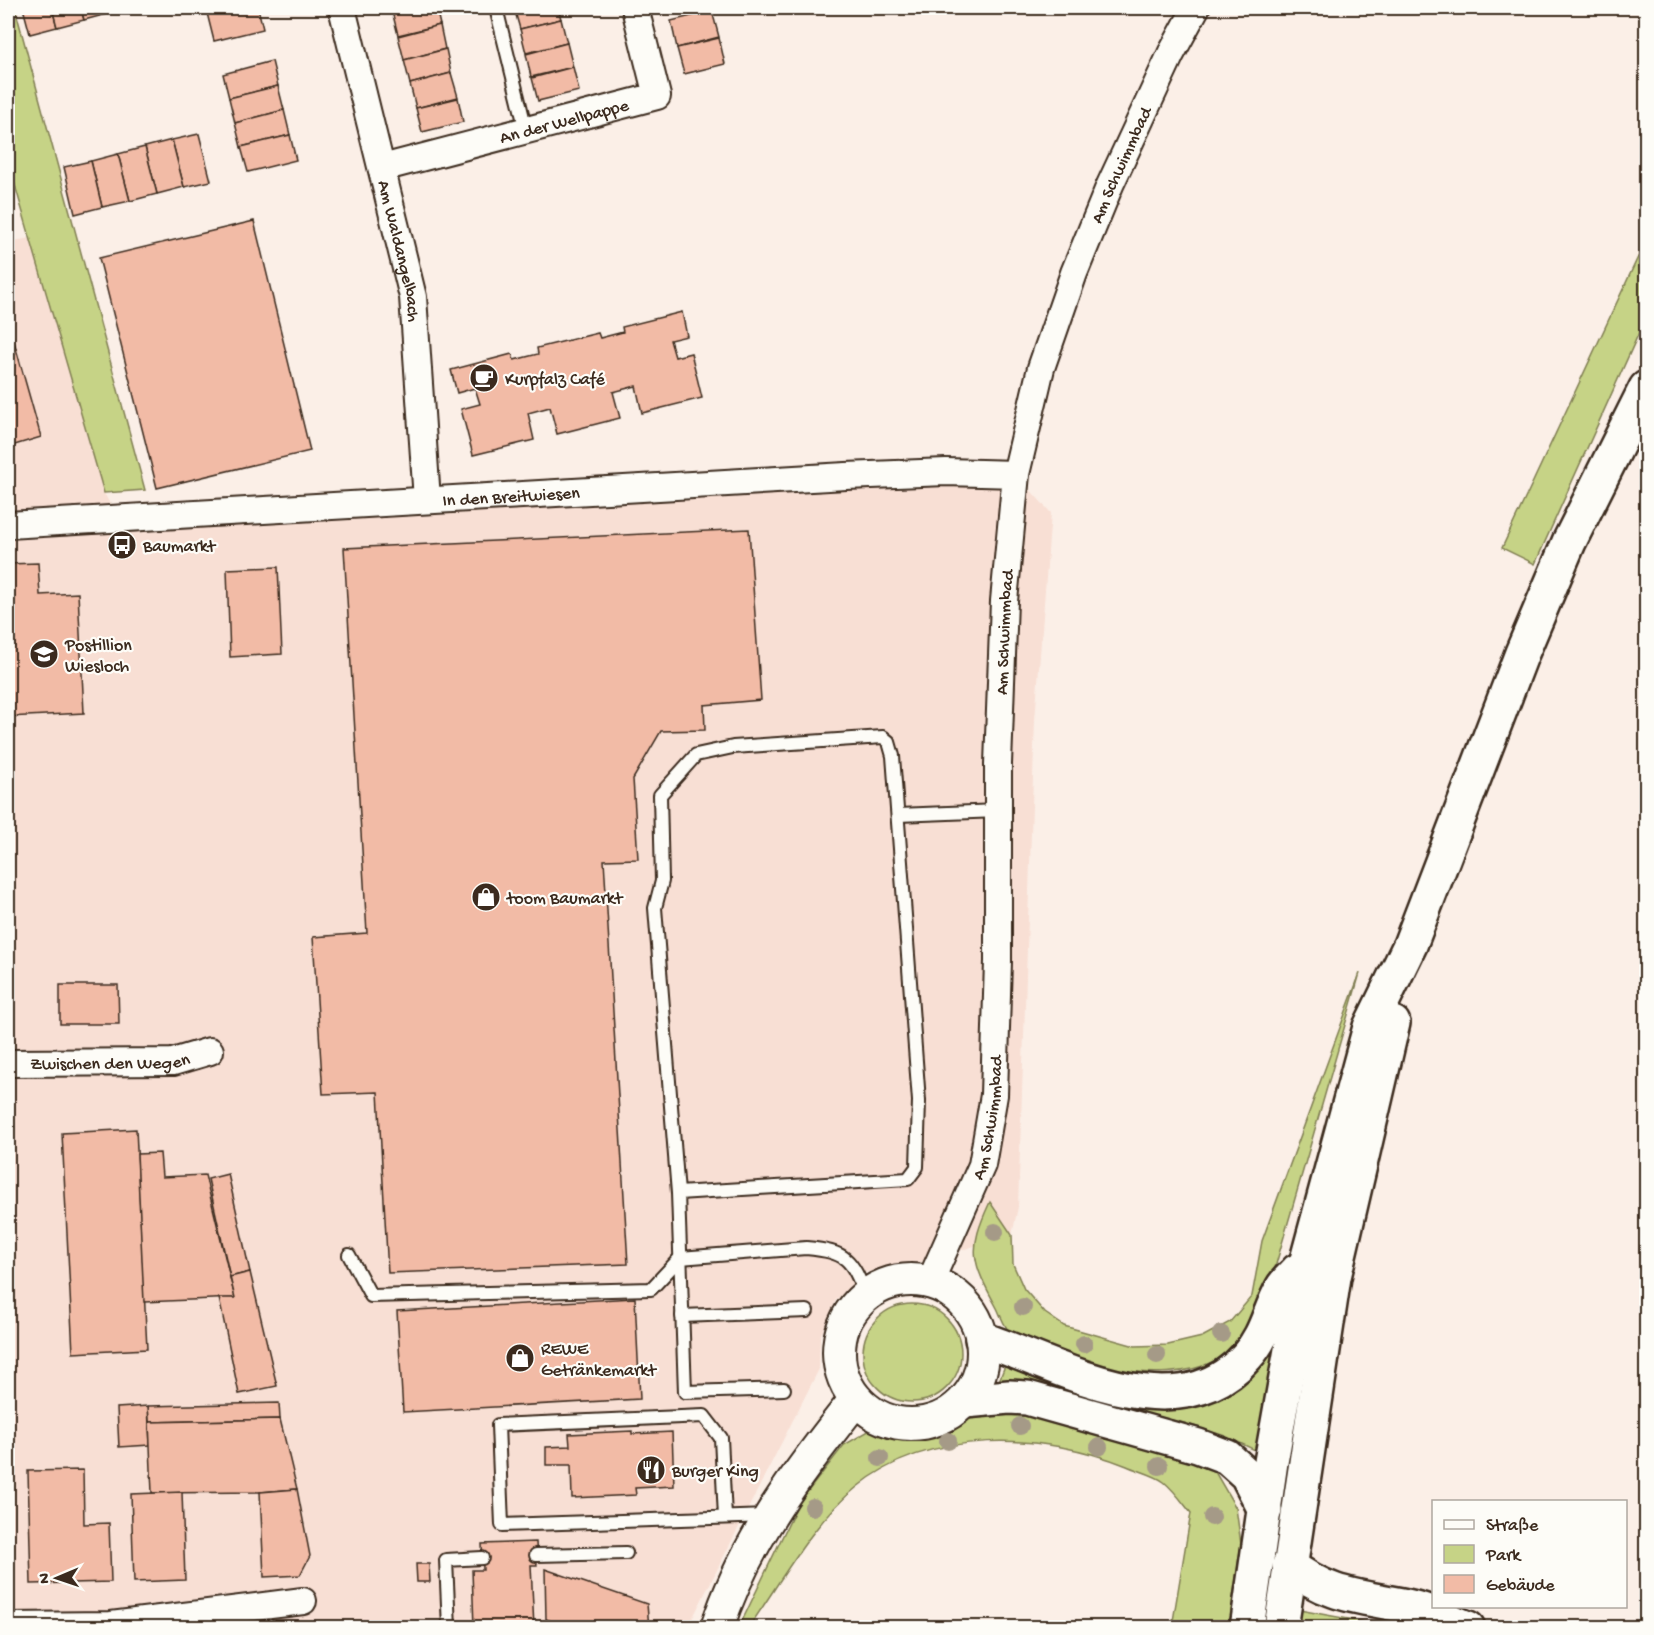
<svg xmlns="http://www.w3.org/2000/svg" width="1654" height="1635" font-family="'Gochi Hand',sans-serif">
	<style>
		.built { fill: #f8dfd4 }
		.green { fill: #c6d386; stroke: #807e52; stroke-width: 1.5 }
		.building { fill: #f2bba6; stroke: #3b2a1e; stroke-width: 1.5 }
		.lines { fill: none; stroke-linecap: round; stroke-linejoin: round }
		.service-casing { stroke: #3b2a1e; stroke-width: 16 }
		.minor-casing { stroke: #3b2a1e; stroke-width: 30 }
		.tertiary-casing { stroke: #3b2a1e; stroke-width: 36 }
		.primary-casing { stroke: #3b2a1e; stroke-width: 38 }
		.service { stroke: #fdfcf7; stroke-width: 12 }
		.minor { stroke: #fdfcf7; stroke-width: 26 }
		.tertiary { stroke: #fdfcf7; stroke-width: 32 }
		.primary { stroke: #fdfcf7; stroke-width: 33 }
		.tree { fill: #a59a87 }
		.labels { text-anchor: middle; stroke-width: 4.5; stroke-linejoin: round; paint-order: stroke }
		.street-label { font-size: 18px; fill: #3b2a1e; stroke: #fdfcf7 }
		.poi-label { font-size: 18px; fill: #3b2a1e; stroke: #fdfcf7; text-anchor: start }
	</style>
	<rect width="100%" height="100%" fill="#fbefe7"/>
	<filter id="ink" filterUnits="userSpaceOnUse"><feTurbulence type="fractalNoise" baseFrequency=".0167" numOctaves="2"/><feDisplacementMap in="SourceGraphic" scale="12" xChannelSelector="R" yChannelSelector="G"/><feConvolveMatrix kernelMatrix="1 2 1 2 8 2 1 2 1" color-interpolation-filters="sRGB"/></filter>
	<g filter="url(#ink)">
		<path class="built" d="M31 238 104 493 118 519 1016 474 1051 513 1035 720 1018 1207 1012 1235 897 1269 866 1272 836 1300 820 1337 819 1369 688 1627 8 1628V242Z"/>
		<g class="green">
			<path d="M8 8H15L145 490 104 493 8 161Z"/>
			<path d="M1646 240V317L1535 564 1502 548Z"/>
			<path d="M1360 973 1266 1299C1252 1321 1238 1348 1214 1361 1165 1388 1057 1364 1013 1335 1005 1330 1001 1316 997 1308 972 1262 967 1251 990 1202L1012 1235 1013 1264 1024 1289 1045 1313 1064 1326 1135 1346 1168 1345 1202 1337 1230 1322 1252 1296 1262 1241Z"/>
			<circle cx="912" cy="1353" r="49"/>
			<path d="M1270 1349 1274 1354 1257 1451 1225 1436 1184 1423 1014 1382 999 1381 1008 1358 1132 1399Z"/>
			<path d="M1024 1407 1181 1453 1214 1470 1236 1508 1241 1544 1229 1627H1172L1191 1513C1183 1503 1174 1490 1164 1482 1155 1475 1138 1471 1127 1466 1044 1432 929 1428 857 1487 812 1523 782 1580 749 1627H743L742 1621 798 1504 844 1445 879 1425 916 1435 988 1408Z"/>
			<path d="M1294 1609 1392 1627 1292 1628Z"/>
		</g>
		<g class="building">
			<path d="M23 8H52L57 27 30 34Z"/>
			<path d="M52 8H81L84 20 57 27Z"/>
			<path d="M81 8H109L111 13 84 20Z"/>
			<path d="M109 8H135L111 13Z"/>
			<path d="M206 8H232L207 13Z"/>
			<path d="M232 8H258L263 29 214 41 207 13Z"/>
			<path d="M407 8H436L440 25 398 35 392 11Z"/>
			<path d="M514 8H558L561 19 520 29Z"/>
			<path d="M712 11 719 37 677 48 671 21Z"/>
			<path d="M561 19 567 43 526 53 520 29Z"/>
			<path d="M440 25 445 49 404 60 398 36Z"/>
			<path d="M719 38 725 64 684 74 677 48Z"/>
			<path d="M567 43 573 67 531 77 526 54Z"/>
			<path d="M446 49 451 73 410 84 404 60Z"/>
			<path d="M272 61 278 86 229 98 223 74Z"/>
			<path d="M573 67 579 91 538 101 532 78Z"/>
			<path d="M451 73 458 97 416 108 410 84Z"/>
			<path d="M278 86 284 110 235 123 229 98Z"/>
			<path d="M458 98 463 122 422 132 416 108Z"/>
			<path d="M284 110 290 135 241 147 235 123Z"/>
			<path d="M199 134 211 181 184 187 172 140Z"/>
			<path d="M290 135 296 160 248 172 241 147Z"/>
			<path d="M172 140 184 187 157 194 145 147Z"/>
			<path d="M145 147 157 194 130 201 118 154Z"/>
			<path d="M118 154 130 201 102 207 91 161Z"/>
			<path d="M91 161 102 207 75 214 64 167Z"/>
			<path d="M254 221 310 451 157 488 99 258Z"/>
			<path d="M682 312 687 336 670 340 675 357 691 353 702 398 642 413 636 386 613 392 620 418 557 434 550 407 528 413 534 440 473 455 461 409 480 404 475 388 457 393 451 370 512 354 514 360 538 354 537 348 598 333 600 338 623 332 622 327Z"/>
			<path d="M8 320 41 437 8 447Z"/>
			<path d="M749 529 761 700 704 705 705 730 661 731 633 779 638 859 604 860 628 1264 388 1273 378 1092 323 1094 313 937 367 933 344 548Z"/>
			<path d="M38 563 40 595 78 593 84 713 8 717V564Z"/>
			<path d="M278 567 282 654 230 657 227 569Z"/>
			<path d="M60 985H118L119 1024H60Z"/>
			<path d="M136 1129 147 1349 73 1353 62 1133Z"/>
			<path d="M160 1153 162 1177 205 1175 235 1298 144 1302 137 1154Z"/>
			<path d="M228 1174 250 1272 230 1277 208 1179Z"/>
			<path d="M250 1272 277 1386 239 1394 219 1298H235L230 1277Z"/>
			<path d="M635 1298 640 1399 403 1412 397 1311Z"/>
			<path d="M279 1403 280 1419 149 1422 148 1406Z"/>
			<path d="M148 1406 150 1445 119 1447 117 1408Z"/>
			<path d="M280 1419 297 1489 260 1492 152 1493 149 1422Z"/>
			<path d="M632 1431V1434L672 1432 674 1486 635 1488 636 1495 572 1498 571 1465H546V1447L570 1446 569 1434Z"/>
			<path d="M83 1470 84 1524 109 1523 111 1582 31 1584 28 1471Z"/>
			<path d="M297 1489 310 1556 300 1575 264 1577 260 1492Z"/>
			<path d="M182 1492 185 1580 134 1582 131 1494Z"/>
			<path d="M536 1542 537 1565H531L534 1628H474L472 1570H483L482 1544Z"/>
			<path d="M416 1564H429L430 1582H417Z"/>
			<path d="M545 1569 647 1604 649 1628H570L546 1619Z"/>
		</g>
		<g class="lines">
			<g class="service-casing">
				<g id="service">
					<path d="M496 8 526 130"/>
					<path d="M898 815 998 811"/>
					<path d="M678 1193 908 1179 917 1167 919 1101 893 756 889 742 883 737 733 747 696 755 660 795 662 881 655 908 678 1193 685 1392 784 1389"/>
					<path d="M349 1255 371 1296 651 1289 680 1258 806 1248C847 1252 851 1258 866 1296"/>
					<path d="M682 1316 807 1311"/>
					<path d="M725 1517 721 1438 704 1416 498 1425 502 1525 711 1518 768 1516"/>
					<path d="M536 1555 626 1553"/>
					<path d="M449 1628 446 1560 482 1558"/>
				</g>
			</g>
			<g class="minor-casing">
				<g id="minor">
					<path id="s1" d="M342 8 413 297 427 500"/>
					<path id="s2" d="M382 168 657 96 635 8"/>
					<path id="s3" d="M8 525 846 476 946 472 1016 474"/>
					<path id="s4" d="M8 1063 173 1062 210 1051"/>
					<path id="s5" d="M930 1282 982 1165 994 1095 998 961V764L1004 601 1016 474 1041 368 1074 273 1110 185 1171 54 1196 8"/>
					<path d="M8 1626 111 1625 303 1601"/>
				</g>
			</g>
			<g class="tertiary-casing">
				<g id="tertiary">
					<circle cx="911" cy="1352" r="72"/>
					<path d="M717 1628C745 1541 800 1469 856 1399"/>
				</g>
			</g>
			<g class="primary-casing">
				<g id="primary">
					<path d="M982 1339C1059 1365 1178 1436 1247 1356 1266 1335 1269 1311 1282 1288 1286 1281 1293 1276 1297 1271"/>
					<path d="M965 1401 1009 1397 1027 1398 1198 1446 1227 1457 1247 1475 1265 1510"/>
					<path d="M1289 1565C1332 1599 1364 1596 1415 1608 1433 1612 1450 1621 1468 1628"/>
					<path d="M1247 1628 1271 1462 1307 1260 1370 1027 1410 945 1522 653 1569 542 1646 388"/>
					<path d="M1281 1628 1334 1277 1393 1023"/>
				</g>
			</g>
			<use href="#service" class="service"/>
			<use href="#minor" class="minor"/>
			<use href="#tertiary" class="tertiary"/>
			<use href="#primary" class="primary"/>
		</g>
		<g class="tree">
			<circle cx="995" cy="1232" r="9"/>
			<circle cx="1023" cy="1307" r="9"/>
			<circle cx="1221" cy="1334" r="9"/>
			<circle cx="1084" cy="1344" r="9"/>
			<circle cx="1157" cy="1355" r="9"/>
			<circle cx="1020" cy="1426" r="9"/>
			<circle cx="948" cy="1441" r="9"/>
			<circle cx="1099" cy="1447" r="9"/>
			<circle cx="880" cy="1458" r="9"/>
			<circle cx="1159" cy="1466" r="9"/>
			<circle cx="813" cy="1507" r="9"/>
			<circle cx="1212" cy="1517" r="9"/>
		</g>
	</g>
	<defs>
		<g id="cafe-disc" transform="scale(1.5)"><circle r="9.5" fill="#3b2a1e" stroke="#fdfcf7"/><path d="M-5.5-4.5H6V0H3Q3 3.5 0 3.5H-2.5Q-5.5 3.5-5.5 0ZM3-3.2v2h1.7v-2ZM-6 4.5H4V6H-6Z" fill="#fff"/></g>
		<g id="bus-disc" transform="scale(1.5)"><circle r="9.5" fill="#3b2a1e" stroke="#fdfcf7"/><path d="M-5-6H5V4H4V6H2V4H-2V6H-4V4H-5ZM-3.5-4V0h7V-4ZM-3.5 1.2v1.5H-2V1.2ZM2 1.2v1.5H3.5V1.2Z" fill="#fff"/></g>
		<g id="school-disc" transform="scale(1.5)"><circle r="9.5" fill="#3b2a1e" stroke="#fdfcf7"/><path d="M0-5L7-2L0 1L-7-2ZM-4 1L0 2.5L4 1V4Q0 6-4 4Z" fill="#fff"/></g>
		<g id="shop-disc" transform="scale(1.5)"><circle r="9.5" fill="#3b2a1e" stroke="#fdfcf7"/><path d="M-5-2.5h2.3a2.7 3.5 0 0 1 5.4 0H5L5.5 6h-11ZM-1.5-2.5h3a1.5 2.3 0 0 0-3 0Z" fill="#fff"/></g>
		<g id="restaurant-disc" transform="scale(1.5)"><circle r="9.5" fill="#3b2a1e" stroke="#fdfcf7"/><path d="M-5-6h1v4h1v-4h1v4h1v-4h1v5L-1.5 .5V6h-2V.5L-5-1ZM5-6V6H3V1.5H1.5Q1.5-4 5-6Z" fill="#fff"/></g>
	</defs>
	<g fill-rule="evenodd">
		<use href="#cafe-disc" x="484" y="378"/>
		<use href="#bus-disc" x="122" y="545"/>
		<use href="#school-disc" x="44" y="654"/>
		<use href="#shop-disc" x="486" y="897"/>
		<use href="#shop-disc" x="520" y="1358"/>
		<use href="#restaurant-disc" x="651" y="1470"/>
	</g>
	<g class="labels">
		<g class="street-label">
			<text dy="6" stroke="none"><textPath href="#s2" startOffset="188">An der Wellpappe</textPath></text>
			<text dy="6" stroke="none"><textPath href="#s5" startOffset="1148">Am Schwimmbad</textPath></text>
			<text dy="6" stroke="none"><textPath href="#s1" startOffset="250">Am Waldangelbach</textPath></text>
			<text dy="6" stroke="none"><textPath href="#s3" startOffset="504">In den Breitwiesen</textPath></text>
			<text dy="6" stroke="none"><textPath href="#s5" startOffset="662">Am Schwimmbad</textPath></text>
			<text dy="6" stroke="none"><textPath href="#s4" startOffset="102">Zwischen den Wegen</textPath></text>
			<text dy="6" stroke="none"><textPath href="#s5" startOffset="176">Am Schwimmbad</textPath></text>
		</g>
		<g class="poi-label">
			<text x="505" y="384">Kurpfalz Café</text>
			<text x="143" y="551">Baumarkt</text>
			<text x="65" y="650">Postillion<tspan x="65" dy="21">Wiesloch</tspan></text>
			<text x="507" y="903">toom Baumarkt</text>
			<text x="541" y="1354">REWE<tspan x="541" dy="21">Getränkemarkt</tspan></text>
			<text x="672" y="1476">Burger King</text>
		</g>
	</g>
	<rect width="1654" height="1635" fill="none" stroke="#fdfcf7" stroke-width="30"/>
	<rect x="15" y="15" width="1624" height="1605" fill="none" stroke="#3b2a1e" stroke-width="2" filter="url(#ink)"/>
	<rect x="1432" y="1500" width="195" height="108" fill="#fdfcf7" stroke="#afa8a0" stroke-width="1.5"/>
	<rect x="1444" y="1520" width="30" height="9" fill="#fdfcf7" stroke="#afa8a0" stroke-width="1.5"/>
	<text x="1486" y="1530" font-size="18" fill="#3b2a1e">Straße</text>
	<rect x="1444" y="1545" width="30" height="18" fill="#c6d386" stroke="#afa8a0" stroke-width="1.5"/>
	<text x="1486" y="1560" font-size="18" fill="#3b2a1e">Park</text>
	<rect x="1444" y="1575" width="30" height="18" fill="#f2bba6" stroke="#afa8a0" stroke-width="1.5"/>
	<text x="1486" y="1590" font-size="18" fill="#3b2a1e">Gebäude</text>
	<g transform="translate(57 1578) rotate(268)" stroke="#fdfcf7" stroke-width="4.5" paint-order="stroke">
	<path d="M0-4.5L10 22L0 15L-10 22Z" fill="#3b2a1e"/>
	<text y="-9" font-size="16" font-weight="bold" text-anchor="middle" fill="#3b2a1e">N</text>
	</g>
</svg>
